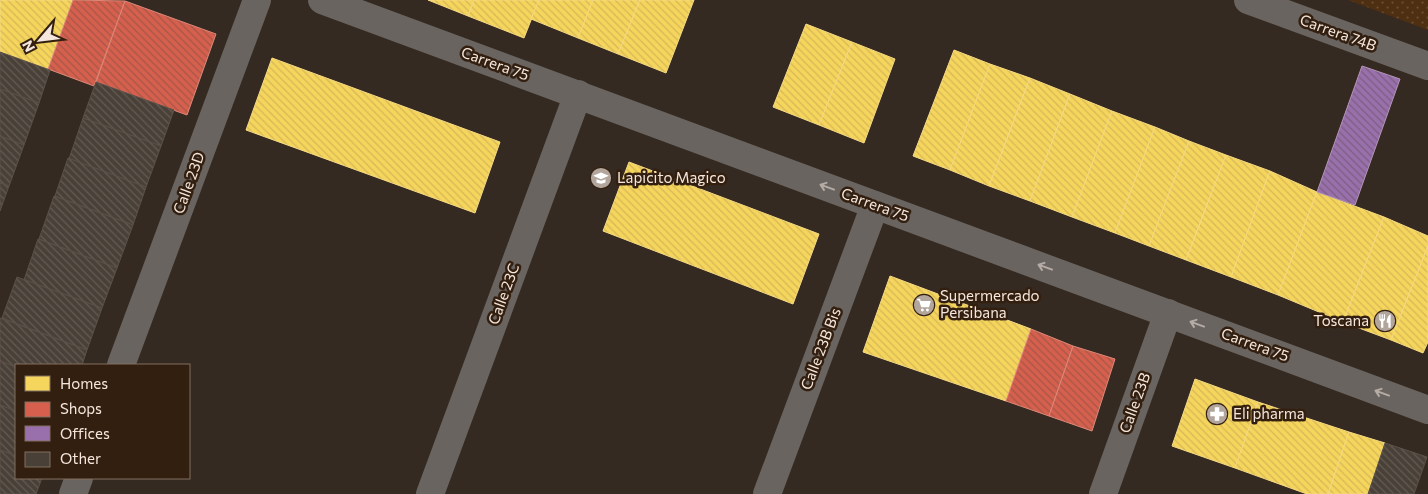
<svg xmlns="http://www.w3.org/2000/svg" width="1428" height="494" font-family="Commissioner,sans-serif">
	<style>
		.park { fill: url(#park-dots) }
		.homes { fill: url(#homes-back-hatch); stroke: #f6da83 }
		.shops { fill: url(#shops-back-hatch); stroke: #df8878 }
		.offices { fill: url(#offices-back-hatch); stroke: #b594ba }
		.building { fill: url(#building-back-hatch); stroke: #5b5149 }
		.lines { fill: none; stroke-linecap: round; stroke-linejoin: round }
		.minor { stroke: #696460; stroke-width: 28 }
		.oneway { stroke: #b6aca5 }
		.labels { text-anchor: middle; stroke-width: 5; stroke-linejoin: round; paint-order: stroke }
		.street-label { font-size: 15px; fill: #f5e7dd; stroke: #331f0f }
		.poi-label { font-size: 15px; fill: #f5e7dd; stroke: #331f0f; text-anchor: start }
	</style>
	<defs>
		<pattern id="park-dots" width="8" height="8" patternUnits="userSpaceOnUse" patternTransform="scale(1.25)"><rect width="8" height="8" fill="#4f2f11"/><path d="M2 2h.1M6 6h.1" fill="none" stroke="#694d33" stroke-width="1.8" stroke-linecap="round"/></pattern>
		<pattern id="homes-back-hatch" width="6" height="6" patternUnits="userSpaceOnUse" patternTransform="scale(1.25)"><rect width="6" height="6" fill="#f6d55c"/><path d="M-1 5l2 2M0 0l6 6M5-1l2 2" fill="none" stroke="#d4b857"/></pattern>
		<pattern id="shops-back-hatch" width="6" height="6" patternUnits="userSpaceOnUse" patternTransform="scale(1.25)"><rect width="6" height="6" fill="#d6604d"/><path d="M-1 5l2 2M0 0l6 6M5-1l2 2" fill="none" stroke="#a55749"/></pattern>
		<pattern id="offices-back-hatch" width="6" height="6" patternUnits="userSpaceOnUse" patternTransform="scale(1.25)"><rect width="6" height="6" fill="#9970ab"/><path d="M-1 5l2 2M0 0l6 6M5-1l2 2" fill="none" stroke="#795f81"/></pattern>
		<pattern id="building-back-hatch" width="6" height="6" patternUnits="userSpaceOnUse" patternTransform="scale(1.25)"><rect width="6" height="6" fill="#494038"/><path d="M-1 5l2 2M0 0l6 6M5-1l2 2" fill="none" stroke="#645c54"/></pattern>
	</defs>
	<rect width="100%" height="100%" fill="#352a21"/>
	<path class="park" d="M1348 0H1428V30Z"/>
	<g class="homes">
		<path d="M0 0H73L48 69 0 52Z"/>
		<path d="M428 0H474L468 16Z"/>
		<path d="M474 0H539L524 38 468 16Z"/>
		<path d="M539 0H593L578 38 531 19Z"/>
		<path d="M593 0H640L618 54 578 38Z"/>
		<path d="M640 0H694L666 73 618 54Z"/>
		<path d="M806 24 852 42 819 125 773 107Z"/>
		<path d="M852 42 895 59 864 143 819 125Z"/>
		<path d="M954 50 990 64 950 170 913 156Z"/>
		<path d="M272 58 500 142 475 213 246 130Z"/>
		<path d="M990 64 1030 78 989 186 950 170Z"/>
		<path d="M1030 78 1070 94 1030 201 989 186Z"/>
		<path d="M1070 94 1112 111 1072 217 1030 201Z"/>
		<path d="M1112 111 1155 127 1115 233 1072 217Z"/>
		<path d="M1155 127 1189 141 1149 246 1115 233Z"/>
		<path d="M1189 141 1226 155 1186 260 1149 246Z"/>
		<path d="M1226 155 1270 171 1231 277 1186 260Z"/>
		<path d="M629 162 819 234 793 304 603 231Z"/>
		<path d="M1270 171 1317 192 1278 295 1231 277Z"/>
		<path d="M1317 192 1384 217 1343 322 1278 295Z"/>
		<path d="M1384 217 1428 236V246L1391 340 1343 322Z"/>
		<path d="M1428 246V342L1423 353 1391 340Z"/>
		<path d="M890 276 1031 329 1006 401 863 352Z"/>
		<path d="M1195 379 1258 402 1235 468 1172 446Z"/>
		<path d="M1258 402 1349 432 1328 494H1307L1235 468Z"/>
		<path d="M1349 432 1385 443 1368 494H1328Z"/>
	</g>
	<g class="shops">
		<path d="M73 0 125 1 94 86 48 69Z"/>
		<path d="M125 1 216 34 187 115 96 82Z"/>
		<path d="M1031 329 1073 346 1049 416 1006 401Z"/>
		<path d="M1073 346 1115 359 1092 431 1049 416Z"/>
	</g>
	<path class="offices" d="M1362 66 1400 79 1355 205 1317 192Z"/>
	<g class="building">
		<path d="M0 52 50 70 39 103 0 89Z"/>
		<path d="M96 82 174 110 161 146 83 118Z"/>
		<path d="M0 89 39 103 24 145 0 136Z"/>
		<path d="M83 118 161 146 146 187 69 159Z"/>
		<path d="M0 136 24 145 9 186 0 183Z"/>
		<path d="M68 158 146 187 133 225 55 196Z"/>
		<path d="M0 183 9 186 0 211Z"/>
		<path d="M54 196 133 225 117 268 39 239Z"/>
		<path d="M38 239 117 268 102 308 24 280Z"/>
		<path d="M17 277 102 308 87 350 2 318Z"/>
		<path d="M0 318 87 350 82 365H16V367L0 361Z"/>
		<path d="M0 361 16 367V411L0 405Z"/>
		<path d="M0 405 16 411V456L0 450Z"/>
		<path d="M1385 443 1427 457 1414 494H1368Z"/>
		<path d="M0 450 16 456V478H42L36 494H0Z"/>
	</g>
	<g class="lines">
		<g class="minor">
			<path d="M322 0 1428 410"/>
			<path d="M1248 0 1428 66"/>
			<path d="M121 365 257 0"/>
			<path d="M73 494 79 478"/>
			<path d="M430 494 578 94"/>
			<path d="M767 494 875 205"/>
			<path d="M1103 494 1168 313"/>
		</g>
	</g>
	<defs><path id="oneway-shaft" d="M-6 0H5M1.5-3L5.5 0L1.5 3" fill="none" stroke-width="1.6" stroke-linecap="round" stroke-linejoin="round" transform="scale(1.25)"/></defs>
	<g class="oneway">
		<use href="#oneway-shaft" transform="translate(827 187) rotate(-160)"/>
		<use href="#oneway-shaft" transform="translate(1045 267) rotate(-160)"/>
		<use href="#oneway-shaft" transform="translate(1197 324) rotate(-160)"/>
		<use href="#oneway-shaft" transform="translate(1382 393) rotate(-160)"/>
	</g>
	<defs>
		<g id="school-disc" transform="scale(1.125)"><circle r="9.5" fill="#b2a59b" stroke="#331f0f"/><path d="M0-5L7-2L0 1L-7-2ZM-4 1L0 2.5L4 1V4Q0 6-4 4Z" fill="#fff"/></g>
		<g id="supermarket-disc" transform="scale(1.125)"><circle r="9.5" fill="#b2a59b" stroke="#331f0f"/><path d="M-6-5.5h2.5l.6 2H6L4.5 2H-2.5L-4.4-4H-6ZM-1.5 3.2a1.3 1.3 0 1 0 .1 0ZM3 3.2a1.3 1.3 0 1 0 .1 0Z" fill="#fff"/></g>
		<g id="restaurant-disc" transform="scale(1.125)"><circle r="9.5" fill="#b2a59b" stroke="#331f0f"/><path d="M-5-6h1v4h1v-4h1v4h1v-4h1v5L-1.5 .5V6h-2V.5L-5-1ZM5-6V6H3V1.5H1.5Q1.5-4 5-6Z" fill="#fff"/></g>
		<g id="pharmacy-disc" transform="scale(1.125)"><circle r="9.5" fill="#b2a59b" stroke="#331f0f"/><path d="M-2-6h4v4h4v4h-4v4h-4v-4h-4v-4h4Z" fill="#fff"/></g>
	</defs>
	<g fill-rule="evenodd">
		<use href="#school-disc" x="601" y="178"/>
		<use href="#supermarket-disc" x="924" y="305"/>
		<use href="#restaurant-disc" x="1385" y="321"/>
		<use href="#pharmacy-disc" x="1217" y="414"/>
	</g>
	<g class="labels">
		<g class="street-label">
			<text transform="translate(1338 33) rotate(20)" y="5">Carrera 74B</text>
			<text transform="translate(495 64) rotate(20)" y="5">Carrera 75</text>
			<text transform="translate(189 183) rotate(-70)" y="5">Calle 23D</text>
			<text transform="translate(875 205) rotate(20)" y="5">Carrera 75</text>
			<text transform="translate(504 294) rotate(-70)" y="5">Calle 23C</text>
			<text transform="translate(1255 345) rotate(20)" y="5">Carrera 75</text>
			<text transform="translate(821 349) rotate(-69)" y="5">Calle 23B Bis</text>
			<text transform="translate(1135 403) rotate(-70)" y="5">Calle 23B</text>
		</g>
		<g class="poi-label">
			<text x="617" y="183">Lapicito Magico</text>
			<text x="940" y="301">Supermercado<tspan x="940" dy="17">Persibana</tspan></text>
			<text x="1369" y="326" text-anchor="end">Toscana</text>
			<text x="1233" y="419">Eli pharma</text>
		</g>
	</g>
	<rect x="15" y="364" width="175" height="115" fill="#331f0f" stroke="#816f61"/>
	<rect x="25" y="376" width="25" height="15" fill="#f6d55c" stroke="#816f61"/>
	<text x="60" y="389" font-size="15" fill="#f5e7dd">Homes</text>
	<rect x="25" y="402" width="25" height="15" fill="#d6604d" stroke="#816f61"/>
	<text x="60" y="414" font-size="15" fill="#f5e7dd">Shops</text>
	<rect x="25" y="426" width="25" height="15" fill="#9970ab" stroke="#816f61"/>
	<text x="60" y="439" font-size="15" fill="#f5e7dd">Offices</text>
	<rect x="25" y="452" width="25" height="15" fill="#494038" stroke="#816f61"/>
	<text x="60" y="464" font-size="15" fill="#f5e7dd">Other</text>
	<g transform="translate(40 40) rotate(242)" stroke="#331f0f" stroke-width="4" paint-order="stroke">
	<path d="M0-4L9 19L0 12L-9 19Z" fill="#f5e7dd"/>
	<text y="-8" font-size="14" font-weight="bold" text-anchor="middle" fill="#f5e7dd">N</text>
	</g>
</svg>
